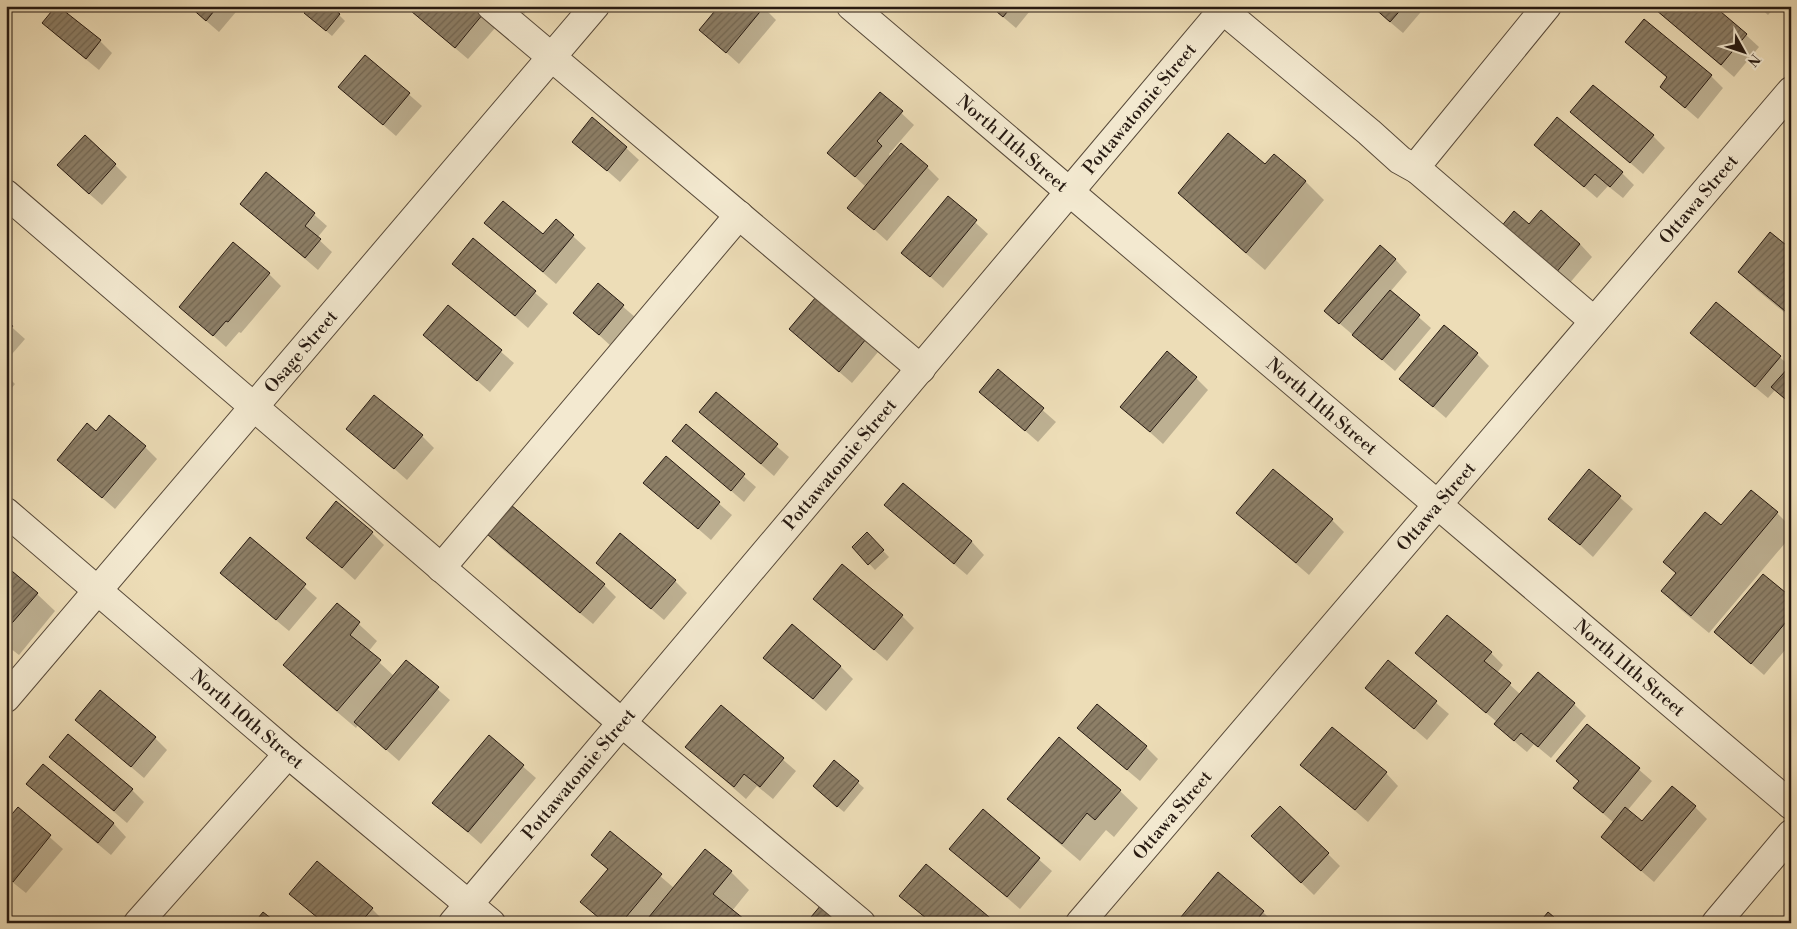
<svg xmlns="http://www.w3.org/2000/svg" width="1797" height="929" font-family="'Libre Bodoni',serif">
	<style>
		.shadow { fill: #0003 }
		.building { fill: url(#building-hatch); stroke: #261911 }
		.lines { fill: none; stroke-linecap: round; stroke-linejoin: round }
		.minor-casing { stroke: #584a3a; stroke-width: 30 }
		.minor { stroke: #f3e9d0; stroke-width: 28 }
		.labels { text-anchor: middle; stroke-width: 4; stroke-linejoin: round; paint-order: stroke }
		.street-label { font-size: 18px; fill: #261911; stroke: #f3e9d0 }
	</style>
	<defs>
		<pattern id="building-hatch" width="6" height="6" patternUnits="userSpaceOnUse" patternTransform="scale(1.25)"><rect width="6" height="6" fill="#8d7f67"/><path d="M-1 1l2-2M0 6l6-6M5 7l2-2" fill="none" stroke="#736753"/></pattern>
	</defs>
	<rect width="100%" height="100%" fill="#edddb7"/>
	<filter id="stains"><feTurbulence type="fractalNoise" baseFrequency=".004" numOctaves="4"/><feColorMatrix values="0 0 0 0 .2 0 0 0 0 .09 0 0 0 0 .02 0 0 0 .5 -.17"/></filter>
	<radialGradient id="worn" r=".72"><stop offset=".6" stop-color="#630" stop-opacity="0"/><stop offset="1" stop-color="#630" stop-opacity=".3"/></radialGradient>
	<g class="shadow">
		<path d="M189 6H241L219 32Z"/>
		<path d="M405 6H472L495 28 468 59Z"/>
		<path d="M516 6H530L524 14Z"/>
		<path d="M721 6H762L776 20 739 64 701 30Z"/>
		<path d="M990 6H1034L1016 28Z"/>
		<path d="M1371 6H1426L1403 33Z"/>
		<path d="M1758 6H1776L1768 15Z"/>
		<path d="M1657 10 1746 35 1759 47 1734 77Z"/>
		<path d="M339 15 345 21 332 36 312 19Z"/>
		<path d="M44 23 100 41 112 53 99 70 56 35Z"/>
		<path d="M1626 42 1711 76 1723 88 1698 119 1661 87 1668 79Z"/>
		<path d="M365 56 422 106 396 136 339 87Z"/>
		<path d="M880 93 914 125 889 154 891 157 927 167 939 179 887 241 849 207 866 187 829 153Z"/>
		<path d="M1572 112 1653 136 1665 148 1643 174Z"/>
		<path d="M574 142 626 148 639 160 620 182Z"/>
		<path d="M1535 145 1622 173 1634 185 1623 198 1608 186 1597 198Z"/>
		<path d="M1274 156 1306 182 1324 200 1265 270 1197 211 1179 193 1265 166Z"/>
		<path d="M115 165 127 177 102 205 71 178Z"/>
		<path d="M267 173 327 226 317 238 332 252 318 270 241 204Z"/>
		<path d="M948 198 988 234 943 288 902 252Z"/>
		<path d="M556 221 586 248 556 284 486 223 543 236Z"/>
		<path d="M1529 226 1580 244 1592 257 1568 285 1514 240Z"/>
		<path d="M473 240 548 304 528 328 454 263Z"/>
		<path d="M1791 250V318L1757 290 1739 272Z"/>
		<path d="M1395 259 1407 272 1390 292 1431 328 1395 371 1325 311Z"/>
		<path d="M269 274 281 286 241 333 239 332 226 347 181 307Z"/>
		<path d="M598 285 636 318 612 347 575 313Z"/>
		<path d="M1717 303 1791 367V403L1775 390 1768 398 1704 345Z"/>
		<path d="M448 307 514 363 490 392 425 335Z"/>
		<path d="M6 322 25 339 6 361Z"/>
		<path d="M790 329 866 340 878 352 852 383Z"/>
		<path d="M1477 354 1489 366 1446 418 1401 379Z"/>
		<path d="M998 371 1056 422 1038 442 981 392Z"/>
		<path d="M6 375 15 384 6 395Z"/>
		<path d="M1196 378 1208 390 1163 444 1122 407Z"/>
		<path d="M716 394 789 457 774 476 701 412Z"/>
		<path d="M686 426 756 487 744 502 674 441Z"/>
		<path d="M348 428 422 436 434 448 407 480Z"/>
		<path d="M96 433 145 447 157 459 115 509 58 459Z"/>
		<path d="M666 458 732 515 711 540 645 483Z"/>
		<path d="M1589 471 1633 509 1593 557 1550 518Z"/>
		<path d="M903 485 972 542 984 555 967 575 898 517 886 505Z"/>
		<path d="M1237 513 1332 520 1344 532 1309 575Z"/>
		<path d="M1777 513 1791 527V536L1709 633 1680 609 1662 591 1677 574 1665 562 1722 527Z"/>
		<path d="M372 533 384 545 355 580 307 537Z"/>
		<path d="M488 534 604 585 616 597 593 624 500 547Z"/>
		<path d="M867 534 889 557 875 570 854 547Z"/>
		<path d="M250 539 317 598 289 631 234 585Z"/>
		<path d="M597 563 675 581 687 593 664 620Z"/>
		<path d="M6 568 37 594 55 611 19 655 6 645Z"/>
		<path d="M814 599 902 616 914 628 887 661Z"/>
		<path d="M1791 599V643L1764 675 1715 632Z"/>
		<path d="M337 604 377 641 368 652 394 676 406 662 450 700 399 761 358 725 356 728 303 683 285 665Z"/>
		<path d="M1416 653H1491L1503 665 1497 673 1521 695 1574 704 1586 716 1551 758 1534 744 1527 752 1508 736 1497 722 1429 665Z"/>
		<path d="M765 658 840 666 853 679 826 711Z"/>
		<path d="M1388 662 1449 714 1427 740 1367 688Z"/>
		<path d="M721 706 796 771 773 799 757 786 746 799 687 747Z"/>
		<path d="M76 720 155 738 167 750 144 778Z"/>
		<path d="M1587 725 1652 781 1627 811 1642 823 1695 807 1707 819 1654 882 1602 837 1614 823 1574 788 1580 782 1558 761Z"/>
		<path d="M489 737 536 778 481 844 434 803Z"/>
		<path d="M1091 740 1146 747 1158 759 1140 781Z"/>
		<path d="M50 757 132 790 144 802 127 823Z"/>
		<path d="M835 762 864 788 844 812 820 792Z"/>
		<path d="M43 765 114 824 126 837 111 855 40 796 28 783Z"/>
		<path d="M1302 765 1386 773 1398 786 1368 822Z"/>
		<path d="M1120 791 1138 808 1114 837 1106 830 1080 861 1027 816 1009 799Z"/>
		<path d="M18 809 63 849 26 893 6 877V823Z"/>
		<path d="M983 811 1052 871 1020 909 951 849Z"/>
		<path d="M610 833 674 888 731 872 749 890 732 911 746 923H604L582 902 608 870 592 855Z"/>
		<path d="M1265 848 1328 854 1340 866 1314 895Z"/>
		<path d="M291 894 372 909 384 921 383 923H323Z"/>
		<path d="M1263 912 1274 923H1178Z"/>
	</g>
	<g class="building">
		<path d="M56 6H58L101 40 86 59 42 23Z"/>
		<path d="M189 6H218L206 21Z"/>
		<path d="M310 6H331L340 14 326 31 304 13Z"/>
		<path d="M405 6H474L483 14 455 48Z"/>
		<path d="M719 6 764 7 726 53 699 30Z"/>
		<path d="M990 6H1012L1003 17Z"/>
		<path d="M1372 6H1404L1390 22Z"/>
		<path d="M1659 6H1714L1747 34 1721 65 1656 10Z"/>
		<path d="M1644 19 1712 75 1685 108 1660 87 1667 77 1625 42Z"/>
		<path d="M365 55 410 93 383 125 338 87Z"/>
		<path d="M1593 85 1654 135 1630 163 1570 112Z"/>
		<path d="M880 92 903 111 877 141 882 146 855 177 827 153Z"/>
		<path d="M592 117 627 147 607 171 572 142Z"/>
		<path d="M1557 117 1623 172 1610 187 1595 174 1584 187 1534 145Z"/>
		<path d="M1228 133 1265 164 1274 154 1306 181 1246 253 1178 193Z"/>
		<path d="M85 135 116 164 89 194 57 165Z"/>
		<path d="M901 143 928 166 874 230 847 208Z"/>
		<path d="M266 172 315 213 305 226 321 239 305 258 240 204Z"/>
		<path d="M948 196 977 220 930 277 901 253Z"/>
		<path d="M503 201 543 234 556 219 574 235 543 272 484 223Z"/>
		<path d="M1541 210 1580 244 1555 274 1500 228 1514 211 1529 224Z"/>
		<path d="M1770 232 1791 249V316L1738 272Z"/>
		<path d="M473 238 536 291 515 316 452 264Z"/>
		<path d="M233 242 270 273 228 322 226 321 213 336 179 307Z"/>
		<path d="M1380 245 1396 259 1339 324 1324 311Z"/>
		<path d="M598 283 624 305 599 335 573 313Z"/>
		<path d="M1390 290 1420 315 1382 360 1352 335Z"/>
		<path d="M816 297 866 339 839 372 789 329Z"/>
		<path d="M1716 302 1781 356 1755 387 1690 333Z"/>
		<path d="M448 305 502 350 477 381 423 335Z"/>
		<path d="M6 320 13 326 6 334Z"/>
		<path d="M1444 325 1478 353 1433 407 1399 379Z"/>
		<path d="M1167 351 1197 377 1150 432 1120 407Z"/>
		<path d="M1789 367 1791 368V404L1771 387Z"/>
		<path d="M998 369 1044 408 1025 431 979 392Z"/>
		<path d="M716 392 778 444 761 464 699 412Z"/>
		<path d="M374 395 423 435 394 469 346 429Z"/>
		<path d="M109 415 146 446 102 498 57 460 87 423 96 431Z"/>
		<path d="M686 424 745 474 731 491 672 441Z"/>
		<path d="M666 456 720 502 698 529 643 483Z"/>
		<path d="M1273 469 1333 519 1296 563 1236 513Z"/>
		<path d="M1589 469 1621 496 1580 545 1548 519Z"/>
		<path d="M903 483 972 541 954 564 884 505Z"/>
		<path d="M1751 490 1778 512 1691 616 1661 591 1676 573 1663 562 1705 512 1721 525Z"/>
		<path d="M336 501 373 532 342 568 306 538Z"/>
		<path d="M511 505 605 584 580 613 487 534Z"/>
		<path d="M867 532 884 550 868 565 852 547Z"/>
		<path d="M620 533 676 580 651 609 596 563Z"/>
		<path d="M250 537 306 584 276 620 220 573Z"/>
		<path d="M842 564 903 615 874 650 813 599Z"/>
		<path d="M6 566 38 593 6 630Z"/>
		<path d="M1763 574 1791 597V616L1751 664 1714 632Z"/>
		<path d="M337 603 360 622 350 635 381 660 337 711 283 665Z"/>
		<path d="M1447 615 1492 652 1484 661 1511 683 1486 713 1415 653Z"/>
		<path d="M792 624 841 666 813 699 763 658Z"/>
		<path d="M406 660 439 687 386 750 354 722Z"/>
		<path d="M1388 660 1437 701 1414 729 1365 688Z"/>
		<path d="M1538 672 1575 703 1538 747 1521 733 1514 741 1494 724Z"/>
		<path d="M100 690 156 737 131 767 75 720Z"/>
		<path d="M1097 704 1147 746 1127 770 1077 728Z"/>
		<path d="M721 705 784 758 760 787 744 774 734 787 685 747Z"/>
		<path d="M1587 724 1640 768 1603 813 1573 788 1579 781 1556 761Z"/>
		<path d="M1332 727 1387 772 1355 810 1300 765Z"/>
		<path d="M68 734 133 789 114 811 49 757Z"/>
		<path d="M489 735 524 765 468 832 432 803Z"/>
		<path d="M1059 737 1121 790 1095 820 1087 813 1062 844 1007 799Z"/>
		<path d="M834 760 859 781 837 807 813 786Z"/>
		<path d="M43 764 114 823 98 843 26 784Z"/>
		<path d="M1672 786 1696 806 1641 871 1601 837 1625 807 1642 821Z"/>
		<path d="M1280 806 1329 853 1301 883 1251 836Z"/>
		<path d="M18 807 51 835 13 882 6 876V821Z"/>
		<path d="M983 809 1040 858 1007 897 949 849Z"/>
		<path d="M610 831 662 874 621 923H605L580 902 608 869 591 855Z"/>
		<path d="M705 849 732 871 713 894 744 919 740 923H644Z"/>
		<path d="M317 861 373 908 360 923H324L289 894Z"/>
		<path d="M926 864 995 922 994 923H932L899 896Z"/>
		<path d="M1218 872 1264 911 1254 923H1176Z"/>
		<path d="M821 905 842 923H806Z"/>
		<path d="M263 912 277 923H254Z"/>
		<path d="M1548 912 1561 923H1539Z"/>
	</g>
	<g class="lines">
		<g class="minor-casing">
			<g id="minor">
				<path d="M491 6 921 369"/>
				<path id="s1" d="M851 6 1791 805"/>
				<path d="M1547 6 1419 163 1418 170 1594 321"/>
				<path d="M1223 10 1369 132 1400 160 1418 170"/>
				<path d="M6 194 622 723 861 923"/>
				<path id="s2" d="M6 512 288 754 491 923"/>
				<path d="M441 568 739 215"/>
				<path id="s3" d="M6 698 595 6"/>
				<path d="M138 923 288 754"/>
				<path id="s4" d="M453 923 1226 6"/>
				<path id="s5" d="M1080 923 1791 91"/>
				<path d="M1716 923 1791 834"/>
			</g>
		</g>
		<use href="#minor" class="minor"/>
	</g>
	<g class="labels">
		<g class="street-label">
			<text dy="6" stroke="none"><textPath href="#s4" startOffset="1065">Pottawatomie Street</textPath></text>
			<text dy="6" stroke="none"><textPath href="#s1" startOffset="212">North 11th Street</textPath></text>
			<text dy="6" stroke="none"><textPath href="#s5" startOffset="952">Ottawa Street</textPath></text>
			<text dy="6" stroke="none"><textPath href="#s3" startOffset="455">Osage Street</textPath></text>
			<text dy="6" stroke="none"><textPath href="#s1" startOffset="618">North 11th Street</textPath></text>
			<text dy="6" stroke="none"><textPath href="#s4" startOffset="600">Pottawatomie Street</textPath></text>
			<text dy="6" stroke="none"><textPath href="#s5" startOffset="548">Ottawa Street</textPath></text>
			<text dy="6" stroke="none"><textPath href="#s1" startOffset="1022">North 11th Street</textPath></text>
			<text dy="6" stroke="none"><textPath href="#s2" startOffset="318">North 10th Street</textPath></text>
			<text dy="6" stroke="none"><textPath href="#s4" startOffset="195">Pottawatomie Street</textPath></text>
			<text dy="6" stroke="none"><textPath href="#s5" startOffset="142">Ottawa Street</textPath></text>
		</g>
	</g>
	<rect width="1797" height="929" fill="none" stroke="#edddb7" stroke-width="25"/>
	<rect x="8" y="8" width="1782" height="914" fill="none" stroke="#261911" stroke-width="2.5"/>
	<rect x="12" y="12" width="1772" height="904" fill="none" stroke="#261911"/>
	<g transform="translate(1744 52) rotate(130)" stroke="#f3e9d0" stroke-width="4" paint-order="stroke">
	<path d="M0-4L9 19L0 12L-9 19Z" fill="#261911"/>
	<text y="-8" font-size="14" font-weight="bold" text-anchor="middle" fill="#261911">N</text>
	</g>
	<rect width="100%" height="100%" filter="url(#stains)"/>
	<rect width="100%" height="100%" fill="url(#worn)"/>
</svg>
